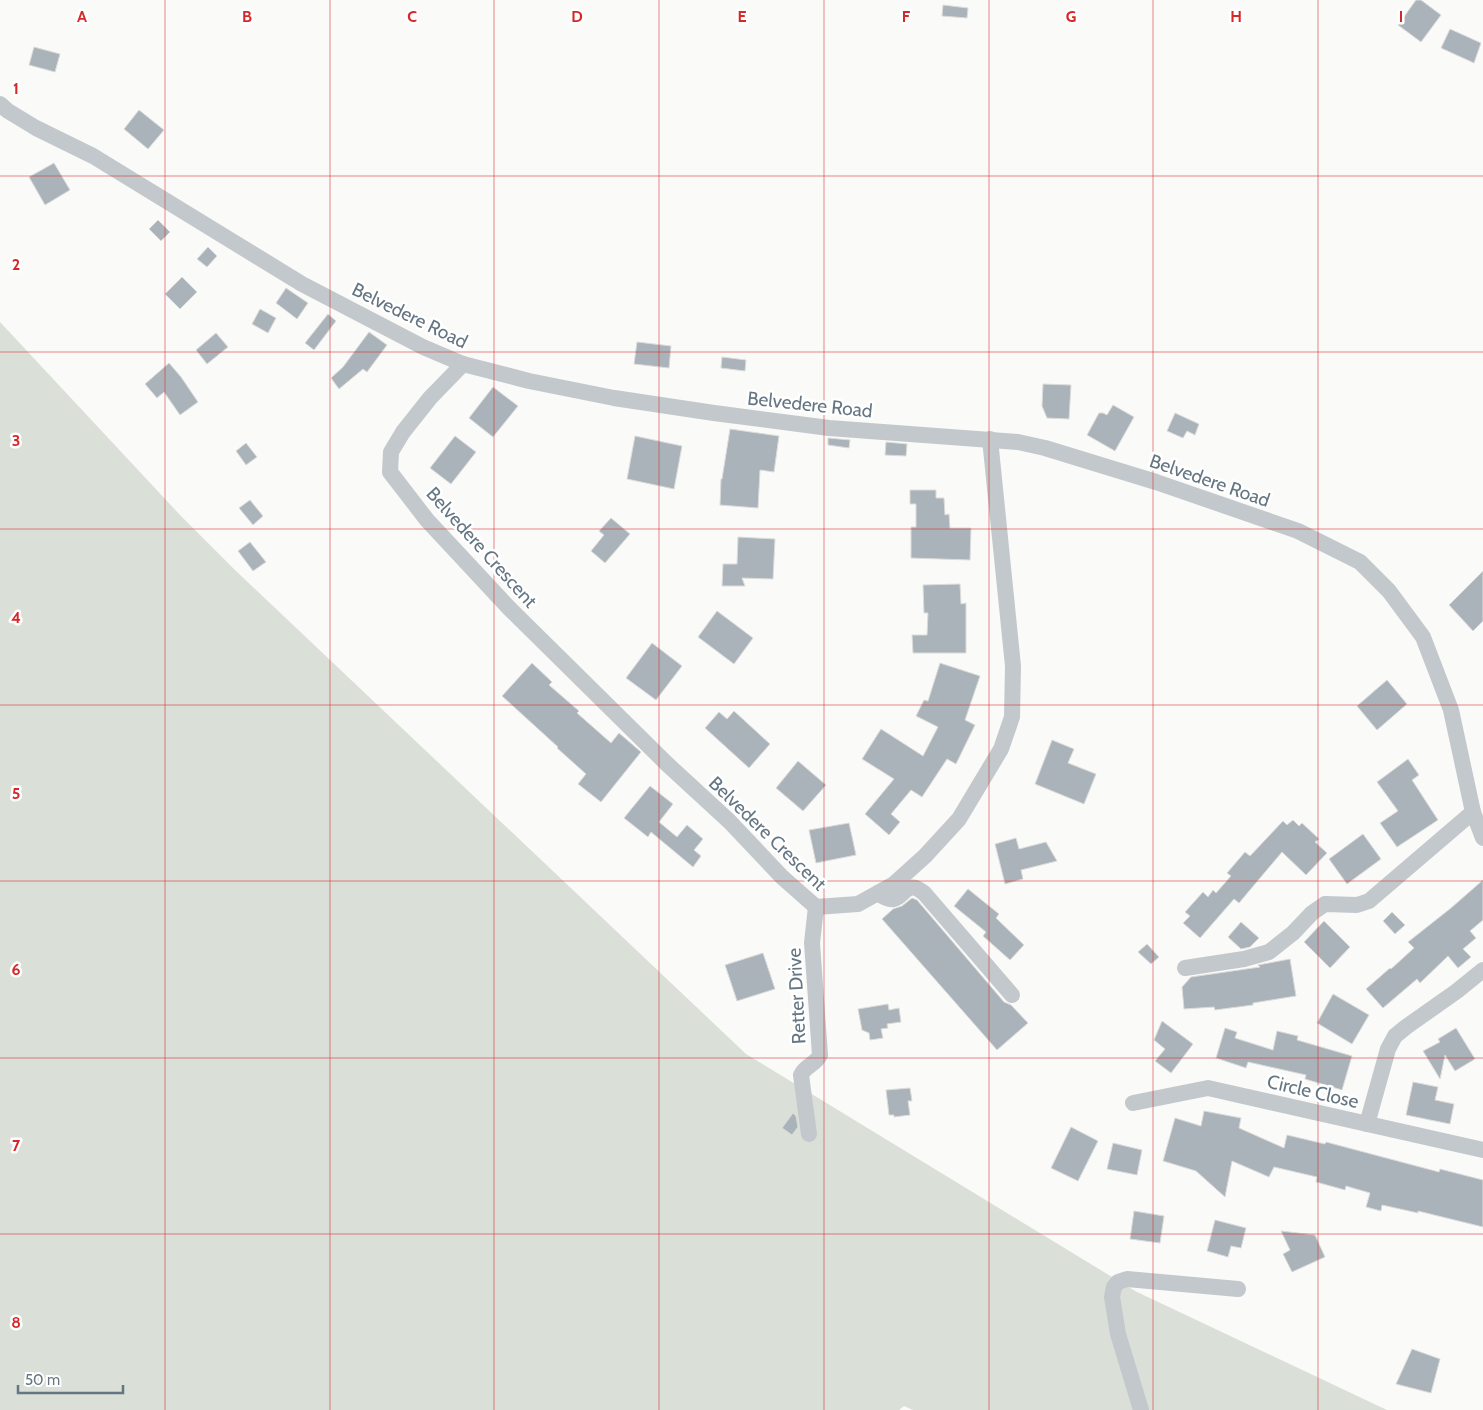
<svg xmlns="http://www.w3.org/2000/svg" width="1483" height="1410" font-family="Cabin,sans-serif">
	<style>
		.green { fill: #dadfd7 }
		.building { fill: #aab3b9; stroke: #dcdcda }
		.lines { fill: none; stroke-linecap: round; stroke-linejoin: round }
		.minor { stroke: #c3c8cc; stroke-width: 16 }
		.grid { fill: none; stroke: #d62828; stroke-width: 1; stroke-opacity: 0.55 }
		.labels { text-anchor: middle; stroke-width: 5; stroke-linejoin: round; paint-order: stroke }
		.street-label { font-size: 19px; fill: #657683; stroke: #fff }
		.grid-label { font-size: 16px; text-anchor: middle; font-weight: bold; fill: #d62828; stroke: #fff; stroke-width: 5; stroke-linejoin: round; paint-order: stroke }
	</style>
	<rect width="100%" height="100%" fill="#fafaf8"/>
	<path class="green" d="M0 322 180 515 236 571 746 1054 1135 1291 1387 1410H913L904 1406 899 1410H0Z"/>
	<g class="building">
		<path d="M1416 0H1421L1441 15 1421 42 1398 25Z"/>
		<path d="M943 5 968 8 967 18 942 16Z"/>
		<path d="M1450 29 1481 43 1474 63 1441 48Z"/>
		<path d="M34 47 60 54 55 72 29 65Z"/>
		<path d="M139 110 164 130 148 149 124 129Z"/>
		<path d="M54 163 70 190 45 205 29 177Z"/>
		<path d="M158 220 170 232 161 241 149 229Z"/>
		<path d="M208 247 217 256 207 267 197 259Z"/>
		<path d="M182 277 197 292 180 309 165 294Z"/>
		<path d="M286 288 308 303 297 319 276 303Z"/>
		<path d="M260 309 276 318 268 333 252 324Z"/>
		<path d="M328 314 336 321 314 350 305 343Z"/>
		<path d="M369 332 387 345 367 372 363 369 339 389 331 378 343 367Z"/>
		<path d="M216 333 228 347 207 364 196 350Z"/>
		<path d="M637 342 671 346 669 368 634 364Z"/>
		<path d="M722 357 746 360 745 371 721 368Z"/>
		<path d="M169 363 181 377 198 402 180 415 164 392 157 398 145 384Z"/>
		<path d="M1043 384 1071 385 1069 419 1047 418 1042 406Z"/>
		<path d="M493 387 518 406 493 437 469 418Z"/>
		<path d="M1113 405 1134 417 1115 451 1087 435 1099 413H1103L1107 415Z"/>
		<path d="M1175 413 1199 424 1195 435 1187 431 1183 438 1167 431Z"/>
		<path d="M730 429 779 436 774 472 760 470 758 508 720 505 721 479H722Z"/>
		<path d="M455 436 476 452 451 484 430 468Z"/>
		<path d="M635 436 682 446 674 489 627 479Z"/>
		<path d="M828 438 850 440 849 448 828 445Z"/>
		<path d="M886 442 907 444 906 456 885 455Z"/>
		<path d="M246 443 257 457 246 465 236 451Z"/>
		<path d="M910 490H936V498H944L945 515 949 514 950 528H971L970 560 911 558V527H916V504H910Z"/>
		<path d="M250 500 263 516 253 525 239 508Z"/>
		<path d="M611 518 630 534 605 563 591 551 604 535 599 531Z"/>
		<path d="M738 537 775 539 773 579 742 578 745 586H722L723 564H737Z"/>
		<path d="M250 542 266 562 253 571 238 551Z"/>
		<path d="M1483 571V621L1473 631 1449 605Z"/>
		<path d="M960 584 961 604 966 603V653H913L912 635H927L928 613H924L923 585Z"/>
		<path d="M717 611 753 638 734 664 698 637Z"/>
		<path d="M652 643 682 666 656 700 626 678Z"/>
		<path d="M532 663 552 682 549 685 579 711 577 713 611 743 619 733 641 752 601 802 578 784 586 774 557 748 558 747 502 696Z"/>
		<path d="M940 663 980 676 965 720 975 725 956 764 947 759 922 797 911 790 891 814 900 822 889 835 865 814 894 779 862 759 881 729 923 756 938 727 916 716 924 700 928 701Z"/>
		<path d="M1387 680 1407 704 1377 730 1357 706Z"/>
		<path d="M734 711 770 744 749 768 705 728 719 712 727 719Z"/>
		<path d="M1052 740 1074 749 1068 763 1096 774 1084 804 1035 784Z"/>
		<path d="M1408 759 1419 775 1412 780 1438 820 1397 847 1380 823 1398 811 1377 782Z"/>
		<path d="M798 761 826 785 803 811 776 788Z"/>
		<path d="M650 786 673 804 659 822 677 837 687 825 703 839 694 850 701 856 693 867 651 832 648 837 624 818Z"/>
		<path d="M1293 820 1299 826 1302 823 1319 839 1315 842 1327 853 1306 875 1282 852 1239 903 1234 899 1200 938 1183 923 1190 916 1185 912 1203 892 1208 897 1213 890 1216 893 1231 876 1227 873 1245 852 1250 856 1283 821 1287 825Z"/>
		<path d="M849 823 856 855 816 863 809 830Z"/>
		<path d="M1363 834 1381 859 1347 884 1329 859Z"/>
		<path d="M1016 838 1019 849 1046 842 1057 861 1021 870 1023 879 1005 884 995 844Z"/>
		<path d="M1483 880V920L1470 931 1476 938 1463 949 1471 957 1458 968 1448 956 1420 983 1417 979 1383 1008 1366 989 1390 968 1391 969 1414 948 1408 942 1451 908Z"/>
		<path d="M968 889 999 914 996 918 1024 945 1010 960 983 936 986 932 954 906Z"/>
		<path d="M912 898 917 900 1004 1002 1011 1005 1028 1023 997 1050 882 919 893 909 902 906Z"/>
		<path d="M1392 912 1405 925 1395 934 1383 921Z"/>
		<path d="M1324 921 1350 947 1330 968 1304 942Z"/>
		<path d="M1241 922 1259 938 1250 947 1241 949 1228 937Z"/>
		<path d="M1147 944 1159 957 1151 964 1138 952Z"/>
		<path d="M763 953 775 989 737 1001 725 965Z"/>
		<path d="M1290 959 1296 996 1253 1003V1005L1215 1010 1214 1007 1184 1009 1182 987 1191 977 1260 967 1258 965Z"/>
		<path d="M1333 994 1369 1015 1352 1044 1317 1023Z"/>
		<path d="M888 1004 889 1010 899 1008 901 1022 887 1024 888 1028 881 1029 883 1038 870 1040 869 1033 862 1030 858 1009Z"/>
		<path d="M1162 1021 1193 1044 1171 1073 1155 1061 1165 1049 1154 1040Z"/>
		<path d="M1225 1028 1237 1032 1235 1038 1273 1050 1277 1031 1298 1036 1297 1040 1352 1056 1342 1090 1305 1079 1306 1075 1248 1062 1246 1068 1216 1058Z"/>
		<path d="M1456 1028 1475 1059 1455 1071 1445 1055 1440 1079 1423 1051 1440 1042 1438 1039Z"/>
		<path d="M1413 1082 1438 1087 1435 1100 1454 1104 1450 1124 1406 1115Z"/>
		<path d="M910 1088 912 1101H908L910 1115 894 1117V1115H889L886 1090Z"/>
		<path d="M1204 1111 1241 1118 1239 1128 1284 1148 1287 1135 1325 1144 1326 1142 1439 1172 1440 1169 1483 1180V1227L1418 1211V1213L1382 1205 1381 1211 1366 1207 1370 1193 1346 1186 1345 1190 1316 1182 1317 1177 1274 1167 1269 1177 1232 1161 1225 1197 1196 1171 1163 1161 1175 1118 1201 1126Z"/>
		<path d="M793 1113 796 1116 798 1127 792 1135 782 1128Z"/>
		<path d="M1071 1127 1098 1141 1078 1181 1051 1168Z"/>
		<path d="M1113 1143 1142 1150 1137 1175 1107 1169Z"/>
		<path d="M1134 1211 1164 1216 1160 1243 1130 1239Z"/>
		<path d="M1215 1220 1246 1228 1241 1248 1231 1246 1228 1257 1207 1251Z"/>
		<path d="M1281 1231 1315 1235 1325 1257 1292 1272 1283 1254 1290 1250Z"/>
		<path d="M1412 1349 1440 1359 1431 1393 1396 1384Z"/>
	</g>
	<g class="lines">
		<g class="minor">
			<path d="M0 104 8 111 36 128 93 156 302 284 423 347 463 364 529 381 614 398 714 413 829 428 1018 442 1045 448 1156 482 1298 531 1360 562 1389 591 1423 637 1451 710 1473 812 1483 838"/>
			<path d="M463 364 430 398 403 432 391 452 390 472 427 520 509 608 666 763 729 821 782 877 816 907 858 904 894 884 925 856 959 819 1001 749 1012 717 1013 666 990 439"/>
			<path d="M878 893C902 911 900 884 916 888 919 889 921 891 924 893L1012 995"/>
			<path d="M1185 968 1244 959 1269 952 1293 933 1312 913 1325 904 1357 905 1369 901 1473 812"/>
			<path d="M1133 1103 1208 1088 1483 1150"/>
			<path d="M1367 1124 1388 1049 1395 1036 1406 1027 1457 991 1483 970"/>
			<path d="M809 1134 801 1075C805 1066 816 1064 820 1055L812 943 816 907"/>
			<path d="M1141 1410 1118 1334 1112 1297 1114 1287 1118 1282 1127 1279 1238 1289"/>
		</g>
	</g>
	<path class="grid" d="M165 0V1410M330 0V1410M494 0V1410M659 0V1410M824 0V1410M989 0V1410M1153 0V1410M1318 0V1410M0 176H1483M0 352H1483M0 529H1483M0 705H1483M0 881H1483M0 1058H1483M0 1234H1483"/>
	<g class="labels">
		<g class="street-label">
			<text transform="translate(410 315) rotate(26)" y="7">Belvedere Road</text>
			<text transform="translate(810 404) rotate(6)" y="7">Belvedere Road</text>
			<text transform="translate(1210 480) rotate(19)" y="7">Belvedere Road</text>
			<text transform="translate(482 547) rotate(48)" y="7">Belvedere Crescent</text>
			<text transform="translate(768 833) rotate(44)" y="7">Belvedere Crescent</text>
			<text transform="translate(796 996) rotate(-93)" y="7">Retter Drive</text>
			<text transform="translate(1313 1091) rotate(13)" y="7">Circle Close</text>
		</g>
	</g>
	<g class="grid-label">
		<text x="82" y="22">A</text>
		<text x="247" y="22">B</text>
		<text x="412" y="22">C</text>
		<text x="577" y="22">D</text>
		<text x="742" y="22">E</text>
		<text x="906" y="22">F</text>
		<text x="1071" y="22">G</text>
		<text x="1236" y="22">H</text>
		<text x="1401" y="22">I</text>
		<text x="16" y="94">1</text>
		<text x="16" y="270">2</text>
		<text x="16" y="446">3</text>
		<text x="16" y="623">4</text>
		<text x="16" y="799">5</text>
		<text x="16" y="975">6</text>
		<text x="16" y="1151">7</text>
		<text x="16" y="1328">8</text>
	</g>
	<path d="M18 1385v8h105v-8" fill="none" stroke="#657683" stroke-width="2.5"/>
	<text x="25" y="1385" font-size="15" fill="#657683" stroke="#ffffff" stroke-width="4" paint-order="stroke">50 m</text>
</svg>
